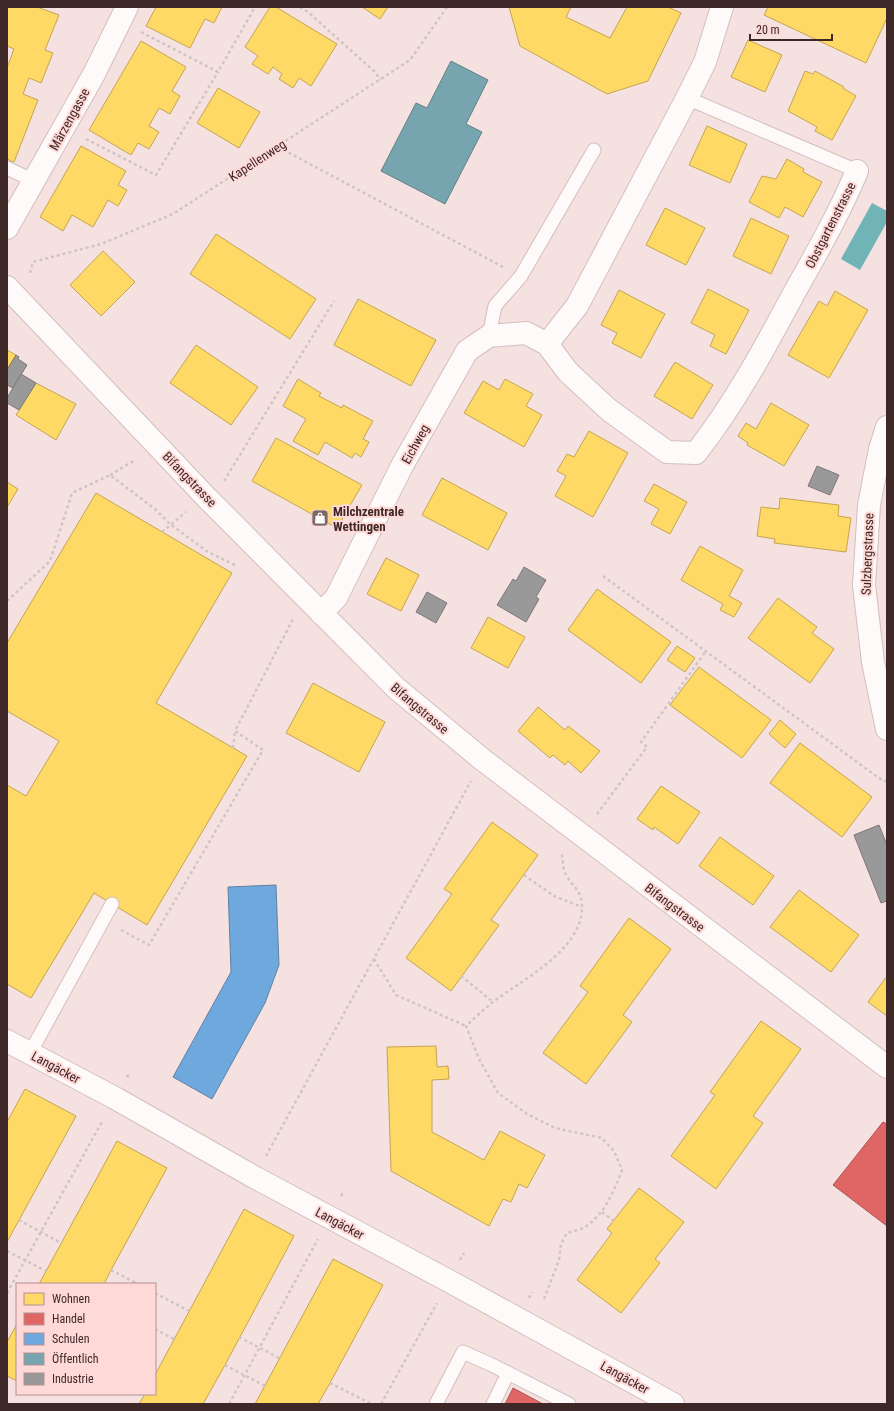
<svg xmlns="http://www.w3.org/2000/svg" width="894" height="1411" font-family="'Roboto Condensed',sans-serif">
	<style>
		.water { fill: #71b4b8 }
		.homes { fill: #ffd966; stroke: #c5a453 }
		.shops { fill: #e06666; stroke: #af5353 }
		.schools { fill: #6fa8dc; stroke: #6082a6 }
		.public { fill: #76a5af; stroke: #658086 }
		.industry { fill: #999; stroke: #7e7777 }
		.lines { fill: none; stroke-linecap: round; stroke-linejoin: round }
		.lane-casing { stroke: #d3bfbe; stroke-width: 15 }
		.street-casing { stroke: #d3bfbe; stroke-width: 24 }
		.path { stroke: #cec5c5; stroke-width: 2.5; stroke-dasharray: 3 3; stroke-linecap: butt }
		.lane { stroke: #fefafa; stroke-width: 13 }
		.street { stroke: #fefafa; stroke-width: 22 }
		.labels { text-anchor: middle; stroke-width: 4; stroke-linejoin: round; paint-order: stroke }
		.street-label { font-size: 13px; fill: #3e2827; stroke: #fed9d7 }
		.poi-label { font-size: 13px; font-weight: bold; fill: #3e2827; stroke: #fed9d7; text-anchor: start }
	</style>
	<rect width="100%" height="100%" fill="#f5e1e0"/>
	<path class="water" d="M872 203 887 211V222L860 270 841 259Z"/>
	<g class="homes">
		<path d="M7 7H37L59 15 45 50 53 53 41 83 29 78 23 94 38 100 14 162 7 159V68L14 49 7 46Z"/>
		<path d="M156 7H222L214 23 205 19 190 48 146 26Z"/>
		<path d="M270 7H276L337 44 311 86 299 78 293 88 279 79 282 74 273 67 268 74 252 64 258 56 245 47Z"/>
		<path d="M362 7H388L380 19Z"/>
		<path d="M509 7H571L566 17 610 38 627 7H668L681 13 648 81 607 94 520 46Z"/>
		<path d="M768 7H887V18L866 63 764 15Z"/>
		<path d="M748 40 782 55 765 92 731 77Z"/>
		<path d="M141 41 186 67 172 91 180 96 170 114 159 108 149 126 159 132 149 149 138 143 131 155 89 130Z"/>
		<path d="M805 71 813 74 815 71 844 87 843 88 856 96 832 140 815 131 817 127 788 111Z"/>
		<path d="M218 88 260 112 239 148 197 123Z"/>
		<path d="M707 126 747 144 730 183 689 165Z"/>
		<path d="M81 146 126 171 118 185 127 190 118 206 108 200 93 227 72 215 63 231 40 217Z"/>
		<path d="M787 159 804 169 803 172 822 182 803 217 785 207 779 218 749 202 762 176 776 179Z"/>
		<path d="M665 208 705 228 686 265 646 245Z"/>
		<path d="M751 218 789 236 771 274 733 256Z"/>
		<path d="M216 234 316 299 290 339 190 274Z"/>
		<path d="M103 251 135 282 101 316 70 285Z"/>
		<path d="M708 289 749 310 726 354 710 346 715 335 691 323Z"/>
		<path d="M619 290 665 314 641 358 612 343 617 333 601 325Z"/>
		<path d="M835 291 868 310 829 378 788 355 819 301 827 306Z"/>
		<path d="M358 299 436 340 411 386 334 345Z"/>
		<path d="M196 345 258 387 231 425 170 383Z"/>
		<path d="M7 350 16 355 7 370Z"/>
		<path d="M675 362 713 385 692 419 654 396Z"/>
		<path d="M298 379 321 393 319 396 342 408 343 405 373 421 363 439 369 442 361 457 355 453 352 458 325 442 318 455 293 441 306 419 283 406Z"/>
		<path d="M505 379 533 394 526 406 542 415 524 447 464 413 483 381 499 390Z"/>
		<path d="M36 383 76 404 56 440 16 415Z"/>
		<path d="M771 403 809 425 784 466 747 445 748 443 738 436 746 423 756 429Z"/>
		<path d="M589 431 628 453 593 517 555 496 566 476 557 471 567 454 574 457Z"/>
		<path d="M276 438 362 485 337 528 252 481Z"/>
		<path d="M442 478 507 513 488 550 422 515Z"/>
		<path d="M7 482 18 489 7 507Z"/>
		<path d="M654 484 687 502 670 534 651 524 659 509 644 501Z"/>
		<path d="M96 493 232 573 156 703 247 756 147 925 94 893 31 998 7 984V785L26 796 59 741 7 711V643Z"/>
		<path d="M780 498 839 505 838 516 851 518 846 552 774 543 775 539 757 536 761 507 779 509Z"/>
		<path d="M700 546 743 570 729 596 742 603 734 617 720 610 723 604 681 580Z"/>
		<path d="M386 558 419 575 401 611 367 594Z"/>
		<path d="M597 589 671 642 641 683 568 630Z"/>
		<path d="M778 598 817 627 812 633 834 649 810 683 748 638Z"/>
		<path d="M488 617 525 637 508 668 471 648Z"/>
		<path d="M677 646 695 658 685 672 667 660Z"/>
		<path d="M699 667 771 720 742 758 670 705Z"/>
		<path d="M313 683 385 722 359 772 286 733Z"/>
		<path d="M538 707 565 730 568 726 600 751 581 773 568 761 565 765 553 755 550 758 518 731Z"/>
		<path d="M780 720 796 734 785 748 769 734Z"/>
		<path d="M800 743 872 797 842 837 770 783Z"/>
		<path d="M661 786 700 812 678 844 654 827 653 830 637 819Z"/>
		<path d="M492 822 538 855 491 920 499 925 451 991 406 958 452 894 444 889Z"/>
		<path d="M720 837 774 876 753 905 699 866Z"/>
		<path d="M799 890 859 935 831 972 770 927Z"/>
		<path d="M629 918 671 949 623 1015 632 1022 586 1084 543 1053 588 992 580 986Z"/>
		<path d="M887 976V1016L868 1002Z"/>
		<path d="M761 1021 801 1049 753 1116 763 1123 716 1189 671 1156 715 1095 710 1092Z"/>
		<path d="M436 1046 437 1067 448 1066 449 1079 432 1080V1132L484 1160 500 1131 545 1155 527 1188 519 1184 511 1202 503 1199 489 1226 391 1171 387 1047Z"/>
		<path d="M25 1089 76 1116 7 1242V1122Z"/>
		<path d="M117 1141 167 1168 111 1270 104 1284H39Z"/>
		<path d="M639 1188 684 1222 655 1259 660 1263 621 1313 577 1280 612 1233 607 1229Z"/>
		<path d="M244 1209 294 1236 225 1365 203 1404H139L145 1394H155V1375Z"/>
		<path d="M333 1259 383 1285 330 1383 318 1404H255Z"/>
		<path d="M17 1324V1381L7 1376V1342Z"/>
	</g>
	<g class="shops">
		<path d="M883 1122 887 1124V1226L833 1185Z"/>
		<path d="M513 1388 543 1404H505Z"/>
	</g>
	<path class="schools" d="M276 885 279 965 265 1003 212 1099 173 1077 231 972 228 887Z"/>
	<path class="public" d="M451 61 488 80 466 124 482 132 445 204 381 171 416 103 427 108Z"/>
	<g class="industry">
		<path d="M16 355 19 357 18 359 27 365 13 388 7 385V370Z"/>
		<path d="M21 374 36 383 19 410 7 403V398Z"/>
		<path d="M817 466 839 475 830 495 808 486Z"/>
		<path d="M524 567 546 580 536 597 539 599 526 622 497 605 513 579 516 581Z"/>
		<path d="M427 592 447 603 436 623 416 612Z"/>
		<path d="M879 825 887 845V901L881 903 854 835Z"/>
	</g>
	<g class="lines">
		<g class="lane-casing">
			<g id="lane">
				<path d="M687 98 857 171"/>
				<path d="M7 168 34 181"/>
				<path d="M489 336 495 306 521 276 594 150"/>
				<path d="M30 1053 112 904"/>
				<path d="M436 1404 463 1352 492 1365 569 1404"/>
				<path d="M493 1404 508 1373"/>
			</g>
		</g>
		<g class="street-casing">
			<g id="street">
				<path d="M7 228 94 74 127 7"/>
				<path d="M7 287 207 498 396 688 483 760 887 1067"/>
				<path d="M547 344 577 306 687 98 705 62 722 7"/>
				<path d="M887 427 880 449 869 505 864 585 873 662 887 729"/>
				<path d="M321 613 336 598 403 464 467 351 489 336 526 333 547 344 568 372 609 410 667 452 696 453C734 405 764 349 793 295 816 254 839 214 857 171"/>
				<path d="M7 1041 115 1098 254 1177 449 1281 673 1404"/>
			</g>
		</g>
		<g class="path">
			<path d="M300 7 308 12 376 73 380 80"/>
			<path d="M141 32 218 72 255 7"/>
			<path d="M86 139 156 175 218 72"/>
			<path d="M278 147 503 267"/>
			<path d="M30 273 33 262 101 244 173 214 410 60 447 7"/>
			<path d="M110 475 135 460"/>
			<path d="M224 481 334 301"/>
			<path d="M162 532 186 512"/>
			<path d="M603 576 883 781H887"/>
			<path d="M7 601 50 561 72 493 110 475 155 509 170 524 208 552 237 566"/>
			<path d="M233 748 235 731"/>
			<path d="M597 814 647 747 641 742 706 651"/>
			<path d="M524 875 554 896 582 907"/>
			<path d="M121 930 149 945 263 750 235 731 293 619"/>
			<path d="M374 959 396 995 466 1026"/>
			<path d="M461 976 493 1002"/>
			<path d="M127 1077 130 1072"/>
			<path d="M266 1156 471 781"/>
			<path d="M341 1196 344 1191"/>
			<path d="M602 1212 614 1221"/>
			<path d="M19 1220 61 1243"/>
			<path d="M7 1251 46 1271"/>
			<path d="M460 1260 464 1253"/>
			<path d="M111 1270 138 1284"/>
			<path d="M7 1293 103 1120"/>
			<path d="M155 1293 189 1311"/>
			<path d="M529 1298 532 1292"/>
			<path d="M544 1299 559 1260 561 1244 567 1233C573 1231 580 1230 585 1227 605 1214 614 1191 622 1170L614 1151 602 1138 555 1128 527 1114 498 1093 479 1059 466 1026C475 1018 484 1009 493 1002 522 980 583 949 582 907 582 891 573 887 566 875 563 870 563 861 562 855L563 853"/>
			<path d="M155 1329 174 1339"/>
			<path d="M239 1337 279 1358"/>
			<path d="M225 1365 265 1386"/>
			<path d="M330 1383 372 1404"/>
			<path d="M229 1404 318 1239"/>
			<path d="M381 1404 437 1303"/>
		</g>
		<use href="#lane" class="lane"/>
		<use href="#street" class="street"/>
	</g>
	<defs>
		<g id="shop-square" transform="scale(0.9)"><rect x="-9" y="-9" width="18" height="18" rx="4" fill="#7e6968" stroke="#fed9d7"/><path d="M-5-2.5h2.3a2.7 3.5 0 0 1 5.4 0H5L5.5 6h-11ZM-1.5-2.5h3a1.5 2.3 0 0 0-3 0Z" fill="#fff"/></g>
	</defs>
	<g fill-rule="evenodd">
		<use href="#shop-square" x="320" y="518"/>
	</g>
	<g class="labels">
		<g class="street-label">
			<text transform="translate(69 119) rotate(-61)" y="5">Märzengasse</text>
			<text transform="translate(257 160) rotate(-33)" y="5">Kapellenweg</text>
			<text transform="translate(830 225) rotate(-63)" y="5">Obstgartenstrasse</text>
			<text transform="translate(415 444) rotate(-61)" y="5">Eichweg</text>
			<text transform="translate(190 479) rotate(46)" y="5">Bifangstrasse</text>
			<text transform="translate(867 554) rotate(-88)" y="5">Sulzbergstrasse</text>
			<text transform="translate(420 708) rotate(40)" y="5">Bifangstrasse</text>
			<text transform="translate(675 907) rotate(37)" y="5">Bifangstrasse</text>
			<text transform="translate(56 1067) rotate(28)" y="5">Langäcker</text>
			<text transform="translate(340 1223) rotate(28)" y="5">Langäcker</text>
			<text transform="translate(625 1377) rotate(29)" y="5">Langäcker</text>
		</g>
		<g class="poi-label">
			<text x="333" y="516">Milchzentrale<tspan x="333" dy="15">Wettingen</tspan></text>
		</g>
	</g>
	<rect width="894" height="1411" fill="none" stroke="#3e2827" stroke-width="16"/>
	<rect x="16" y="1283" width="140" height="112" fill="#fed9d7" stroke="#b19291"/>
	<rect x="24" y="1293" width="20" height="12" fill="#ffd966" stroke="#b19291"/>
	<text x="52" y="1303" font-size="12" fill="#3e2827">Wohnen</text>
	<rect x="24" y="1313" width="20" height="12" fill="#e06666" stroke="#b19291"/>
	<text x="52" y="1323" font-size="12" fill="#3e2827">Handel</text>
	<rect x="24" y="1333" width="20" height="12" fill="#6fa8dc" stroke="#b19291"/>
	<text x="52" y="1343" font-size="12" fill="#3e2827">Schulen</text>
	<rect x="24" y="1353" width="20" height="12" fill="#76a5af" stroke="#b19291"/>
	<text x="52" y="1363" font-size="12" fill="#3e2827">Öffentlich</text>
	<rect x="24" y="1373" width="20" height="12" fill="#999999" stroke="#b19291"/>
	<text x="52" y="1383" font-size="12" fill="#3e2827">Industrie</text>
	<path d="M750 34v6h82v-6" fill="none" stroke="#3e2827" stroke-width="2"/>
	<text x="756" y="34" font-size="12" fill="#3e2827" stroke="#fed9d7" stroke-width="3" paint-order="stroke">20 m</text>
</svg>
